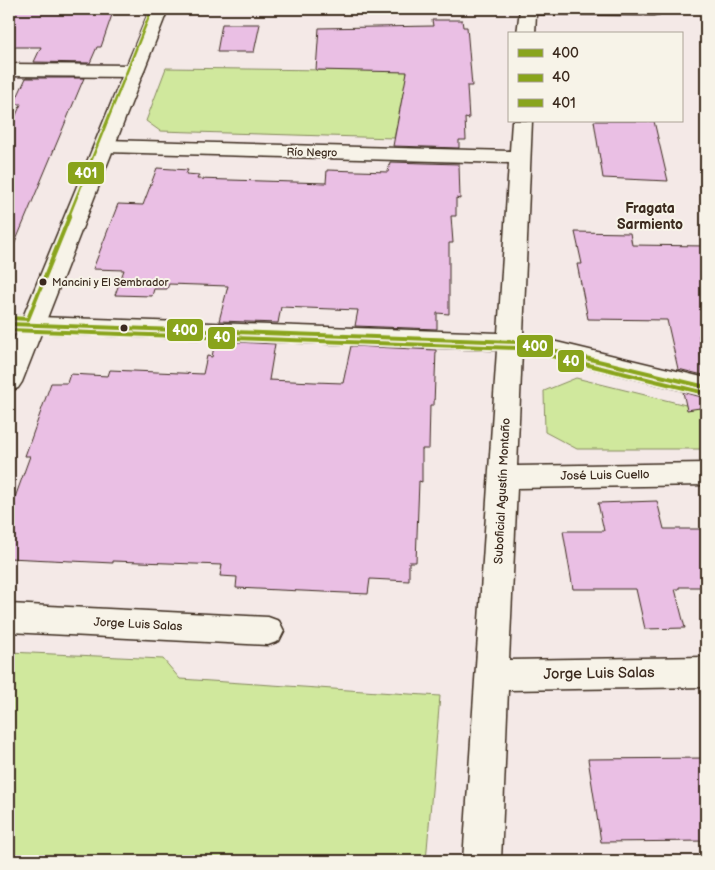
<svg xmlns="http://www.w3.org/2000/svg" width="715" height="870" font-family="'Balsamiq Sans',sans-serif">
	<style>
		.green { fill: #d0e89d; stroke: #86895e }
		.building { fill: #eabfe4; stroke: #3b2a1e }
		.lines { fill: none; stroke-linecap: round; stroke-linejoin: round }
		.minor-casing { stroke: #3b2a1e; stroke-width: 3 }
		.tertiary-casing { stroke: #3b2a1e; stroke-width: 3 }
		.minor { fill: #f7f3e8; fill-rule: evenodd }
		.tertiary { fill: #f7f3e8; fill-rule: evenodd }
		.bus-1-casing { stroke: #f7f3e8; stroke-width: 8 }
		.bus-2-casing { stroke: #f7f3e8; stroke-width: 8 }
		.bus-3-far1-casing { stroke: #f7f3e8; stroke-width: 5 }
		.bus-3-casing { stroke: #f7f3e8; stroke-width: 8 }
		.bus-1 { stroke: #89a41c; stroke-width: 4 }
		.bus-2 { stroke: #89a41c; stroke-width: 4 }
		.bus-3-far1 { stroke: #89a41c; stroke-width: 2.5 }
		.bus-3 { stroke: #89a41c; stroke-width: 4 }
		.bus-dot { fill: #3b2a1e; stroke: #f7f3e8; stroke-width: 2 }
		.labels { text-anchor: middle; stroke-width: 4; stroke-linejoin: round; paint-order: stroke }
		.far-street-label { font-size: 11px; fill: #3b2a1e; stroke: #f7f3e8 }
		.bus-label { font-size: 11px; fill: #3b2a1e; stroke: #f7f3e8; text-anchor: start }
		.street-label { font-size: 12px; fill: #3b2a1e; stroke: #f7f3e8 }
		.neighbourhood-label { font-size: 14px; font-weight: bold; fill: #3b2a1e; stroke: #f7f3e8 }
		.near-street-label { font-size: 15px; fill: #3b2a1e; stroke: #f7f3e8 }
		.line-badge { stroke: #f7f3e8; stroke-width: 2 }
		.badge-label { font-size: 14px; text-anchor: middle; font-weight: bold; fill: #fff }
	</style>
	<rect width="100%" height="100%" fill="#f4e9e7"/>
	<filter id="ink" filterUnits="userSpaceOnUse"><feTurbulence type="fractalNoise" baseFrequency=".02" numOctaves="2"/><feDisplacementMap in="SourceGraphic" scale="10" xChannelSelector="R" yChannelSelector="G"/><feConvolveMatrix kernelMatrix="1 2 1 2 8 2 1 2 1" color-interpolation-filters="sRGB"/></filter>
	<g filter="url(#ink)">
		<g class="green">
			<path d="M166 68 408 71 394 138 160 131 146 121Z"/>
			<path d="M576 378 706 410V449H577L545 432 544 391Z"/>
			<path d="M9 652 163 659 180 679 440 696 426 861H9Z"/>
		</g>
		<g class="building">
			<path d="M9 9H114L101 47H97L90 63 34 62 41 47H9Z"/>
			<path d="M432 20H462L463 27H467L472 86H467L469 119 465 118 466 140H459V148L393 146 407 72 316 70 319 28 433 26Z"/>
			<path d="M222 24H260L254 52H217Z"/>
			<path d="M26 78H84L9 257V131L21 104H14Z"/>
			<path d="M594 121H654L668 181 603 178Z"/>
			<path d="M390 162 459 164 460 199 456 198V216H451L453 243H449V314L437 313V329L355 326 358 310 281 307 278 323 219 321 228 286 169 284 167 289H154L152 296 115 295 124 270 93 269 118 204 143 205 157 168 188 170 186 174 199 175 197 179 326 183 327 170 388 172Z"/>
			<path d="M575 232 630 233 632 245 706 246V335H699L703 375 678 369 667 320 588 319 577 264H582Z"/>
			<path d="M215 341 275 344 269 380 314 382 343 383 351 346 436 350 434 405H430L429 449H422V482L419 481 416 562H409V581L370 579 368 594 236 588 237 577 220 576 222 565 113 561V563L9 558V514L30 456H25L51 383H67L70 374 108 376 110 370 203 374 207 356 212 357Z"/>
			<path d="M683 392 705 398 706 407 687 410Z"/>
			<path d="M657 501 664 529H706V587H679V589H675L685 628 645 629 636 589H573L563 531H604L598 503Z"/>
			<path d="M706 758V841L601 842 588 759Z"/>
		</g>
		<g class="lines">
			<g class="minor-casing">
				<g id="minor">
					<path d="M520 9H661L662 10 659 14 653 15 536 14 535 34H517Z"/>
					<path d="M9 64 135 65 142 67 144 71 142 75 135 77 9 76Z"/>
					<path d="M512 121H532L523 334 706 378V396L522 351 517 466 706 463V485L517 488 509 660 706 657V687L508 690 501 861H463L497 350 9 332V316L498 333 509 163 105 152 98 150 95 146 98 142 105 140 510 151Z"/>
					<path d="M9 604 268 617 279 621 284 631 279 641 268 645 9 632Z"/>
				</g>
			</g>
			<g class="tertiary-casing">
				<path id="tertiary" d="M150 9H168L22 382 18 388 9 391V351Z"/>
			</g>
			<use href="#minor" class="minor"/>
			<use href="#tertiary" class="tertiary"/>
			<g class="bus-1-casing">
				<path id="bus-1" d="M9 324 519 342 706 387"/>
			</g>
			<g class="bus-2-casing">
				<path id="bus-2" d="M9 330 518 348 705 393"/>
			</g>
			<g class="bus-3-far1-casing">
				<path id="bus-3-far1" d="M69 216 152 9"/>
			</g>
			<g class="bus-3-casing">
				<path id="bus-3" d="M9 318 28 319 70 215"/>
			</g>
			<use href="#bus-1" class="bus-1"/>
			<use href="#bus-2" class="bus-2"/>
			<use href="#bus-3-far1" class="bus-3-far1"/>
			<use href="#bus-3" class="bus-3"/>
		</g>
	</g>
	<g class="bus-dot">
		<circle cx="43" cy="282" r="4.5"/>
		<circle cx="124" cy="328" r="4.5"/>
	</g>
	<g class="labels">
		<g class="far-street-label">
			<text transform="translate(312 152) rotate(1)" y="4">Río Negro</text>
		</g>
		<g class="bus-label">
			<text x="52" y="286">Mancini y El Sembrador</text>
		</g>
		<g class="street-label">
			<text transform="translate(605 475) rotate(-1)" y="4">José Luis Cuello</text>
			<text transform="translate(502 491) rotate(-87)" y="4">Suboficial Agustín Montaño</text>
			<text transform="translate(138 624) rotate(3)" y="4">Jorge Luis Salas</text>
		</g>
		<g class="neighbourhood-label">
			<text x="650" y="213">Fragata<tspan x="650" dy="16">Sarmiento</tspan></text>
		</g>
		<g class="near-street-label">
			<text transform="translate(599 673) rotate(-1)" y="5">Jorge Luis Salas</text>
		</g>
	</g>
	<g class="line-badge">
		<rect x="67" y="161" width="38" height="24" rx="5" fill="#89a41c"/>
		<rect x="166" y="318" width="38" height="24" rx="5" fill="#89a41c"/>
		<rect x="207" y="326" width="29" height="24" rx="5" fill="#89a41c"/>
		<rect x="516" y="334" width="38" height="24" rx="5" fill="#89a41c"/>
		<rect x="557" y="349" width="28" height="24" rx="5" fill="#89a41c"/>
	</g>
	<g class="badge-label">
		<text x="86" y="178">401</text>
		<text x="185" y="335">400</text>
		<text x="222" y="342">40</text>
		<text x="535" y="351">400</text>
		<text x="571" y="366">40</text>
	</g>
	<rect width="715" height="870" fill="none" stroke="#f7f3e8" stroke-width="30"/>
	<rect x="15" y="15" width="685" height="840" fill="none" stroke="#3b2a1e" stroke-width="2" filter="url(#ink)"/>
	<rect x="508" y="32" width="175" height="90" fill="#f7f3e8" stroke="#aca397"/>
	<rect x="518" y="49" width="25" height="8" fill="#89a41c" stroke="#aca397"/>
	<text x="552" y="58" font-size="15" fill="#3b2a1e">400</text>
	<rect x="518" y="74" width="25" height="8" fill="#89a41c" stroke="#aca397"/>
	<text x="552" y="82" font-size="15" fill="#3b2a1e">40</text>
	<rect x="518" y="99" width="25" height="8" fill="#89a41c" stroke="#aca397"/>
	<text x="552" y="108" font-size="15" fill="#3b2a1e">401</text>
</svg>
